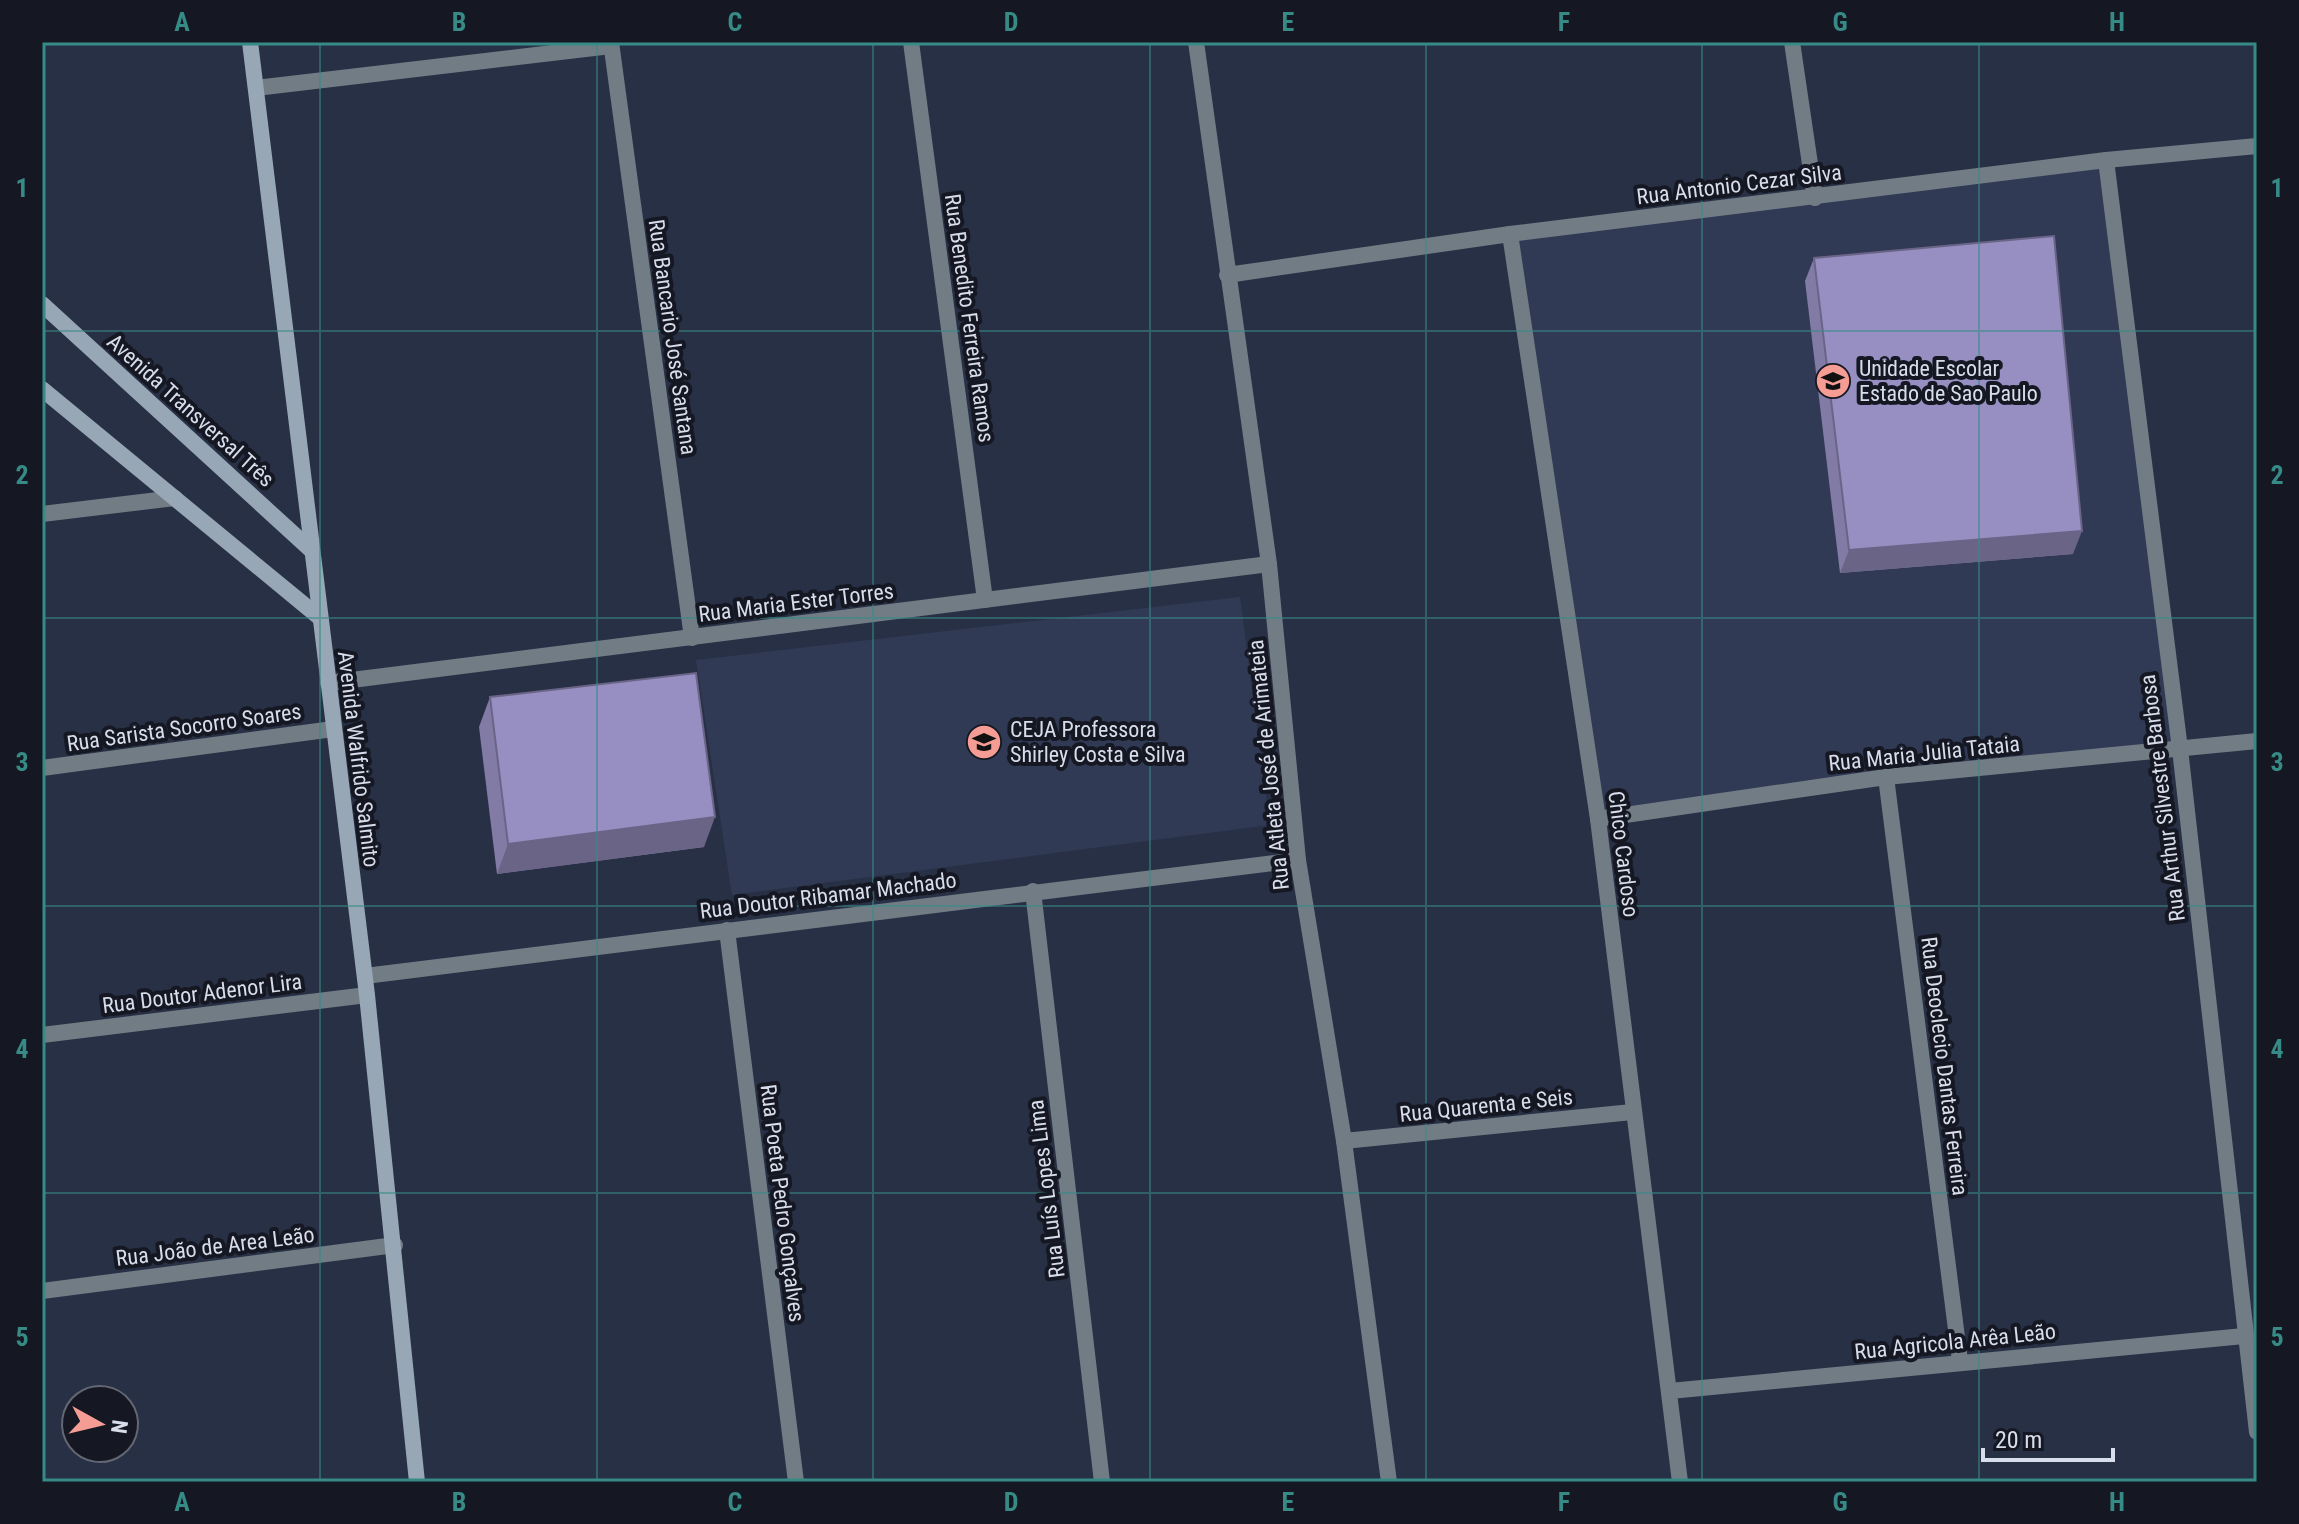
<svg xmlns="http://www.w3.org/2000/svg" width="2299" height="1524" font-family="'Roboto Condensed',sans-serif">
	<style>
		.built { fill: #303a55 }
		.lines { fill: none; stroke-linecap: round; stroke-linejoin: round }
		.street { stroke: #727c85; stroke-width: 16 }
		.secondary { stroke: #97a7b5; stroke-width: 16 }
		.wall { fill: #827ba6 }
		.shaded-wall { fill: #6a6487 }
		.building { fill: #978fc1; stroke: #6a6487; stroke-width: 2 }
		.grid { fill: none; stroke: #378b87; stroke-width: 2; stroke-opacity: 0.55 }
		.labels { text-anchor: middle; stroke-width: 8; stroke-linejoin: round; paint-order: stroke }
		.street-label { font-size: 22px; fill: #d8ddeb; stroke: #151822 }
		.poi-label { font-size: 22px; fill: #d8ddeb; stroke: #151822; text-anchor: start }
		.neatline { fill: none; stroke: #378b87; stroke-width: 3 }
		.grid-label { font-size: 26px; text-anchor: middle; font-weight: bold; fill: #378b87 }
	</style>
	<rect width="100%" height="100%" fill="#283045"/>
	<g class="built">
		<path d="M2106 160 2180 749 1598 819 1510 234Z"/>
		<path d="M1240 597 1270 825 732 895 696 660Z"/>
	</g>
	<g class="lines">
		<g class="street">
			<path d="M611 42 692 638"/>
			<path d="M911 42 985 600"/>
			<path d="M1196 42 1269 564 1298 860 1344 1141 1389 1482"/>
			<path d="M1792 42 1815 198"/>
			<path d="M256 88 611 46"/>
			<path d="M2106 160 2180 749 2257 1432"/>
			<path d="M1510 234 1598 819 1680 1482"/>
			<path d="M1227 275 1510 234 2106 160 2257 146"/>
			<path d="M42 514 175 498"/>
			<path d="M328 683 1269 564"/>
			<path d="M42 768 333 729"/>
			<path d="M1886 777 1960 1361"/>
			<path d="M1598 819 1886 777 2257 741"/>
			<path d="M1033 891 1102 1482"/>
			<path d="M727 930 796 1482"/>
			<path d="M365 976 1298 860"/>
			<path d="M42 1035 367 995"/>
			<path d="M1344 1141 1632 1112"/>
			<path d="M42 1291 395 1245"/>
			<path d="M1670 1391 2244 1336"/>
		</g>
		<g class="secondary">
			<path d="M250 42 367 995 417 1482"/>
			<path d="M42 304 310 549"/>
			<path d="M42 389 319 617"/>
		</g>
	</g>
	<g class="wall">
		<path d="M1814 258 2073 554 1840 573 1805 281Z"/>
		<path d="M490 697 704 847 497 874 479 727Z"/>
	</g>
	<g class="shaded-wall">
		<path d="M2082 531 2073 554 1840 573 1849 550Z"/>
		<path d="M715 817 704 847 497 874 508 844Z"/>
	</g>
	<g class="building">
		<path d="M2054 236 2082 531 1849 550 1814 258Z"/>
		<path d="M696 673 715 817 508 844 490 697Z"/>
	</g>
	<path class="grid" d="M320 42V1482M597 42V1482M873 42V1482M1150 42V1482M1426 42V1482M1702 42V1482M1979 42V1482M42 331H2257M42 618H2257M42 906H2257M42 1193H2257"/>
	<defs>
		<g id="school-disc" transform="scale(1.8)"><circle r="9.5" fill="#f59c94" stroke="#151822"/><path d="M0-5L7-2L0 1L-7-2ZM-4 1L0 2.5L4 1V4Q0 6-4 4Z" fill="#111"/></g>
	</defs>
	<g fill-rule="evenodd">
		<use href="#school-disc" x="1833" y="381"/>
		<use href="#school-disc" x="984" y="742"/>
	</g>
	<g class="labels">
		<g class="street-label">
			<text transform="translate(1739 184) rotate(-7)" y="8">Rua Antonio Cezar Silva</text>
			<text transform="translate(970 318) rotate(82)" y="8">Rua Benedito Ferreira Ramos</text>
			<text transform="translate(673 337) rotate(82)" y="8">Rua Bancario José Santana</text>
			<text transform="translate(191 410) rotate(42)" y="8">Avenida Transversal Três</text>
			<text transform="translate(796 602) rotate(-7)" y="8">Rua Maria Ester Torres</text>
			<text transform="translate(184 727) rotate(-8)" y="8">Rua Sarista Socorro Soares</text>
			<text transform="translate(1924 753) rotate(-6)" y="8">Rua Maria Julia Tataia</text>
			<text transform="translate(359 759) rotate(83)" y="8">Avenida Walfrido Salmito</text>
			<text transform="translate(1268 765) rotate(-96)" y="8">Rua Atleta José de Arimateia</text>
			<text transform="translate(2162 798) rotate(-97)" y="8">Rua Arthur Silvestre Barbosa</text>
			<text transform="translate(1624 854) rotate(83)" y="8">Chico Cardoso</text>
			<text transform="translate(828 895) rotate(-7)" y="8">Rua Doutor Ribamar Machado</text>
			<text transform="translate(202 993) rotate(-7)" y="8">Rua Doutor Adenor Lira</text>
			<text transform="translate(1945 1066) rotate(83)" y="8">Rua Deoclecio Dantas Ferreira</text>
			<text transform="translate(1486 1105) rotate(-6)" y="8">Rua Quarenta e Seis</text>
			<text transform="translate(1046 1189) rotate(-97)" y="8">Rua Luís Lopes Lima</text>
			<text transform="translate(783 1203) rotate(83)" y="8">Rua Poeta Pedro Gonçalves</text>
			<text transform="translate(215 1246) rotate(-7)" y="8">Rua João de Area Leão</text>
			<text transform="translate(1955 1341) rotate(-6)" y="8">Rua Agricola Arêa Leão</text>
		</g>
		<g class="poi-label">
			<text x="1859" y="376">Unidade Escolar<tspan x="1859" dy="25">Estado de Sao Paulo</tspan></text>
			<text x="1010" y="737">CEJA Professora<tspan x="1010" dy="25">Shirley Costa e Silva</tspan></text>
		</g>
	</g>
	<rect width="2299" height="1524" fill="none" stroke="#151822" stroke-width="88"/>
	<g transform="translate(100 1424) rotate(98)"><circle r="38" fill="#151822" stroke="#636772" stroke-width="2"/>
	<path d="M0-6L14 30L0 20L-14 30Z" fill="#f59c94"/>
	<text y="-12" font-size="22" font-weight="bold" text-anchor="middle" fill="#d8ddeb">N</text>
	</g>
	<path d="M1983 1448v12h130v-12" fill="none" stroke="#d8ddeb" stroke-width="4"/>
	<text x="1995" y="1448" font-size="24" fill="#d8ddeb" stroke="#151822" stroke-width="6" paint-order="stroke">20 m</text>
	<rect x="44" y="44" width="2211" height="1436" class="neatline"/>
	<g class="grid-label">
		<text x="182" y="31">A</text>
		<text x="459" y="31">B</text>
		<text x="735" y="31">C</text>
		<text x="1011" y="31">D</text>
		<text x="1288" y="31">E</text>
		<text x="1564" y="31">F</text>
		<text x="1840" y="31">G</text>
		<text x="2117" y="31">H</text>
		<text x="22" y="197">1</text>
		<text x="2277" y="197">1</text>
		<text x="22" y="484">2</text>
		<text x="2277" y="484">2</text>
		<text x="22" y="771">3</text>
		<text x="2277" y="771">3</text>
		<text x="22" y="1058">4</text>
		<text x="2277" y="1058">4</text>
		<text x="22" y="1346">5</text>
		<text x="2277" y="1346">5</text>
		<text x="182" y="1511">A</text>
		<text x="459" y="1511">B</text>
		<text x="735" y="1511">C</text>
		<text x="1011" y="1511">D</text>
		<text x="1288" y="1511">E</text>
		<text x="1564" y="1511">F</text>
		<text x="1840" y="1511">G</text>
		<text x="2117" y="1511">H</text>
	</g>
</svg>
